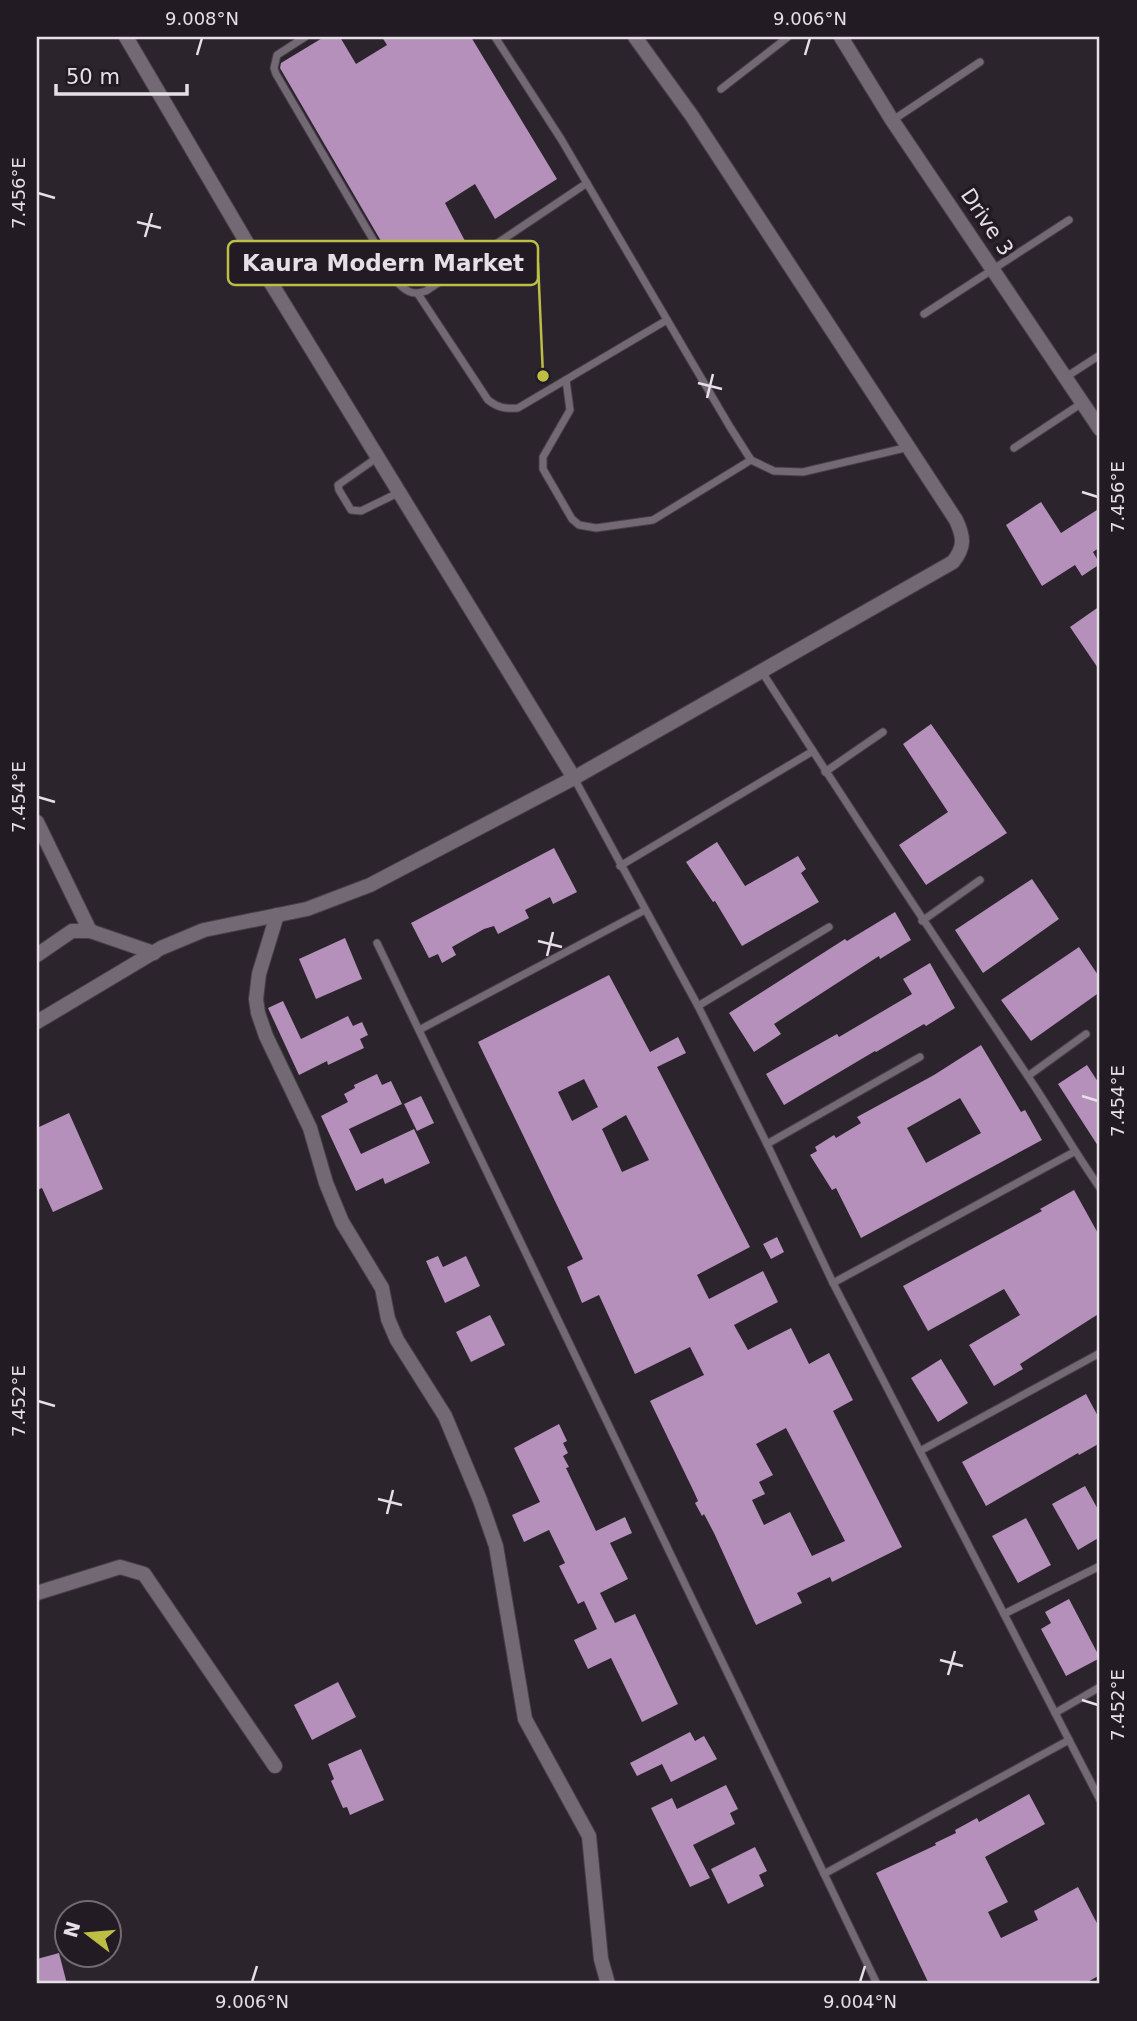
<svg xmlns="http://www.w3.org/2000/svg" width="1137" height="2021" font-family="'DejaVu Sans',sans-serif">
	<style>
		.building { fill: #b490ba; fill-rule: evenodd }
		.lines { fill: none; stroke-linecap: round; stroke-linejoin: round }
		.service-casing { stroke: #464047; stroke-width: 9 }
		.minor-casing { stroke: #464047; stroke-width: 16 }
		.service { stroke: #726974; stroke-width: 7 }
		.minor { stroke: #726974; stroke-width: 14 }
		.ticks { fill: none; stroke: #e5e0e6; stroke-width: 2.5 }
		.labels { text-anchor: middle; stroke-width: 7; stroke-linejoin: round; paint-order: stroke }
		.street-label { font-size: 21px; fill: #e5e0e6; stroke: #221b23 }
		.leader { fill: none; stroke: #bcbf44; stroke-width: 2.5 }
		.callout-dot { fill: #bcbf44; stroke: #221b23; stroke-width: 2.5 }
		.callout { fill: #221b23; stroke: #bcbf44; stroke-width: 2.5 }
		.callout-label { font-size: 23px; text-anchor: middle; font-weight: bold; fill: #e5e0e6 }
		.neatline { fill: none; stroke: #e5e0e6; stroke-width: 2.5 }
		.ticks-label { font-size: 18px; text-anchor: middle; fill: #e5e0e6 }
	</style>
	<rect width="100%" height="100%" fill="#2c242d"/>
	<g class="building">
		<path d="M324 37H340L356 64 387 45 382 37H471L557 179 495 219 475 184 445 203 465 241 402 277 280 68 281 63Z"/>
		<path d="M1041 502 1061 533 1100 508V547L1093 552 1100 564 1082 576 1075 565 1042 586 1006 525Z"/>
		<path d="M1100 606V671L1070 627Z"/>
		<path d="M931 724 1007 833 926 885 899 845 948 812 903 744Z"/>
		<path d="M717 842 745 886 798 856 806 869 801 873 819 902 742 946 715 901 713 902 686 862Z"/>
		<path d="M554 848 577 892 553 904 550 897 525 910 529 918 498 934 494 926 484 929 452 947 456 955 442 963 438 954 429 958 411 923Z"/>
		<path d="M1032 879 1059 919 983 973 955 930Z"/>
		<path d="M895 912 911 940 880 959 879 956 774 1024 781 1034 754 1052 729 1013 845 939 847 941Z"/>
		<path d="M345 938 362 979 316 999 299 959Z"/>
		<path d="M1079 947 1100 978V992L1031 1041 1001 1000Z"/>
		<path d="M930 963 955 1008 926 1026 924 1024 876 1052 875 1051 784 1105 766 1074 837 1034 839 1037 912 994 903 979Z"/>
		<path d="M609 975 650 1052 678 1037 686 1053 657 1067 750 1247 697 1275 709 1299 763 1271 778 1302 734 1325 748 1350 791 1328 809 1364 829 1353 853 1400 833 1411 902 1547 832 1582 830 1577 797 1593 802 1603 756 1625 714 1533 704 1514 702 1516 695 1503 698 1501 694 1492 650 1401 704 1375 690 1347 635 1374 599 1295 582 1303 567 1267 583 1259 478 1042ZM584 1079 598 1107 572 1121 558 1092ZM626 1115 649 1160 622 1172 602 1129ZM786 1428 845 1541 812 1556 790 1512 764 1525 752 1500 765 1494 759 1482 773 1475 756 1444Z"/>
		<path d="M283 1001 301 1039 348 1016 353 1026 362 1022 368 1035 360 1039 364 1048 328 1065 327 1061 299 1075 268 1008Z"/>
		<path d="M981 1045 1021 1112 1025 1110 1042 1140 861 1238 836 1188 832 1190 810 1155 817 1151 815 1147 834 1135 836 1138 861 1123 857 1117 934 1075ZM960 1098 981 1133 926 1163 907 1128Z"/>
		<path d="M1087 1065 1100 1085V1149L1058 1084Z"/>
		<path d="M377 1074 382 1085 391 1081 402 1104 349 1129 361 1154 414 1129 430 1163 385 1184 383 1178 356 1191 321 1116 348 1102 344 1094 355 1088 354 1085Z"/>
		<path d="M421 1096 434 1123 417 1131 404 1104Z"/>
		<path d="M69 1113 103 1189 53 1212 42 1188 37 1190V1128Z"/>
		<path d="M1074 1190 1100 1237V1313L1020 1364 1023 1369 994 1386 969 1345 1020 1315 1004 1289 928 1331 903 1286 1042 1211 1040 1209Z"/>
		<path d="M777 1237 784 1252 771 1259 763 1244Z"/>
		<path d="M438 1256 443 1267 466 1256 480 1286 445 1303 426 1261Z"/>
		<path d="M490 1315 505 1345 471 1362 456 1332Z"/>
		<path d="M941 1359 968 1403 938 1422 911 1378Z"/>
		<path d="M1086 1394 1100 1420V1443L1079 1455 1078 1453 986 1506 962 1462Z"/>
		<path d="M559 1424 567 1441 563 1443 568 1453 563 1456 569 1467 566 1468 596 1531 625 1517 632 1533 610 1543 628 1579 600 1593 615 1623 635 1614 678 1704 642 1722 611 1658 588 1669 574 1640 597 1629 584 1601 578 1604 559 1566 565 1563 549 1530 524 1542 512 1515 540 1502 514 1448Z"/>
		<path d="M1085 1486 1100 1513V1537L1078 1550 1052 1504Z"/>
		<path d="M1026 1518 1051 1565 1018 1583 992 1536Z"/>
		<path d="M1069 1599 1100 1658 1066 1676 1041 1629 1051 1623 1045 1612Z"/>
		<path d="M338 1682 356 1717 312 1740 294 1705Z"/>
		<path d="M690 1732 695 1741 704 1736 717 1759 671 1782 662 1764 637 1776 630 1763Z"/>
		<path d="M361 1749 384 1800 350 1815 347 1807 343 1808 331 1781 334 1779 328 1764Z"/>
		<path d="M726 1785 738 1809 730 1813 735 1824 693 1845 710 1878 690 1887 651 1808 672 1798 677 1809Z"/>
		<path d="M1029 1794 1045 1824 985 1857 1008 1902 988 1912 1001 1938 1038 1920 1034 1911 1078 1887 1100 1929V1975L1084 1984H929L876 1873 936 1845 935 1843 956 1833 955 1830 977 1818 979 1822Z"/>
		<path d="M755 1847 767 1871 759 1875 764 1886 728 1904 711 1869Z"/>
		<path d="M59 1953 67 1984H37V1959Z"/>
	</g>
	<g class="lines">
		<g class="service-casing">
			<g id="service">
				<path d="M305 37 277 55 274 68 276 74 399 284C408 293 414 295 426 291L587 183"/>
				<path d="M495 37 561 139 730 427 751 460 774 471 803 472 909 447"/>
				<path d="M721 89 788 37"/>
				<path d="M893 120 980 62"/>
				<path d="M418 294 488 400C498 408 506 409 518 408L667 320"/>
				<path d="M924 314 1069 220"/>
				<path d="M1066 377 1100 355"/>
				<path d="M566 380 570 410 543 457V469L572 519 579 525 596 528 653 520 751 460"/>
				<path d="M1014 448 1082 403"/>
				<path d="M378 457 338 485 339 490 351 510 361 511 400 492"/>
				<path d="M762 672C848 806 936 940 1025 1072 1051 1110 1073 1150 1100 1188"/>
				<path d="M825 772 883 732"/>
				<path d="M574 778 698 1006 767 1144 833 1283 1100 1800"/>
				<path d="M620 866 813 751"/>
				<path d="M922 921 980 880"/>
				<path d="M377 943 877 1984"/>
				<path d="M698 1006 829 927"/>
				<path d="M419 1030 645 910"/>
				<path d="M1028 1076 1086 1034"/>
				<path d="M767 1144 920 1057"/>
				<path d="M833 1283 1074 1152"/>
				<path d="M920 1451 1100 1353"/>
				<path d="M1004 1614 1100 1566"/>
				<path d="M1055 1713 1100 1687"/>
				<path d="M824 1874 1069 1740"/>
			</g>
		</g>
		<g class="minor-casing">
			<g id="minor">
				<path d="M126 37 257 260 574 778"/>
				<path d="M841 37 892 120 1100 429"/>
				<path d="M37 822 90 931"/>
				<path d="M277 915 259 974 256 999 258 1013 266 1036 310 1128 326 1183 342 1222 382 1288 388 1319 397 1340 445 1416 480 1500 496 1546 525 1719 589 1836 601 1959 608 1984"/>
				<path d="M37 955 72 931H90L154 953"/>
				<path d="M37 1022 161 948 204 930 307 909 370 885 574 778 953 562C965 547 964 537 956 520L692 116 635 37"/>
				<path d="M37 1593 120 1567 144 1574 275 1766"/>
			</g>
		</g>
		<use href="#service" class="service"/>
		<use href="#minor" class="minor"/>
	</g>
	<path class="ticks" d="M197 55 202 38M805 55 810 38M38 193 55 198M137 222 161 228M145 237 152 213M698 383 722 389M707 398 713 374M1082 492 1098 497M38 797 55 802M538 941 562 947M547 956 553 932M1082 1096 1098 1101M38 1401 55 1406M378 1499 402 1505M387 1514 393 1490M940 1660 963 1666M948 1675 955 1651M1082 1700 1098 1705M252 1982 257 1966M860 1982 865 1966"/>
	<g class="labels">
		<g class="street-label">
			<text transform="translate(987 222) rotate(56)" y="7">Drive 3</text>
		</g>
	</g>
	<path class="leader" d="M543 376L538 263"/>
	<circle class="callout-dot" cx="543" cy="376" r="7"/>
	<rect class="callout" x="228" y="241" width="310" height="44" rx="7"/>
	<g class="callout-label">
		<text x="383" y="271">Kaura Modern Market</text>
	</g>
	<rect width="1137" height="2021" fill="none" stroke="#221b23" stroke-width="77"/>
	<g transform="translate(88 1934) rotate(286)"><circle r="33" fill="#221b23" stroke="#706a71" stroke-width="2"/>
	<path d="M0-5L12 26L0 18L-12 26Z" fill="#bcbf44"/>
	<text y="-10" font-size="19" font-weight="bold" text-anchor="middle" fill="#e5e0e6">N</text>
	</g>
	<path d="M56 84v10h131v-10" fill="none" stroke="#e5e0e6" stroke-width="3.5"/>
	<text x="66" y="84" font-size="21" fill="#e5e0e6" stroke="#221b23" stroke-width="5" paint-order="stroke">50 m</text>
	<rect x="38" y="38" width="1060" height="1944" class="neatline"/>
	<g class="ticks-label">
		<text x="202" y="25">9.008°N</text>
		<text x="810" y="25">9.006°N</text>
		<text transform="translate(19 193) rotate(-90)" y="6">7.456°E</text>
		<text transform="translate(1118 497) rotate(-90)" y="6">7.456°E</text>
		<text transform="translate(19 797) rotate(-90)" y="6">7.454°E</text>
		<text transform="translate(1118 1101) rotate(-90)" y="6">7.454°E</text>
		<text transform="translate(19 1401) rotate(-90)" y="6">7.452°E</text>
		<text transform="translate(1118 1705) rotate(-90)" y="6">7.452°E</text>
		<text x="252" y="2008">9.006°N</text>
		<text x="860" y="2008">9.004°N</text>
	</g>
</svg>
